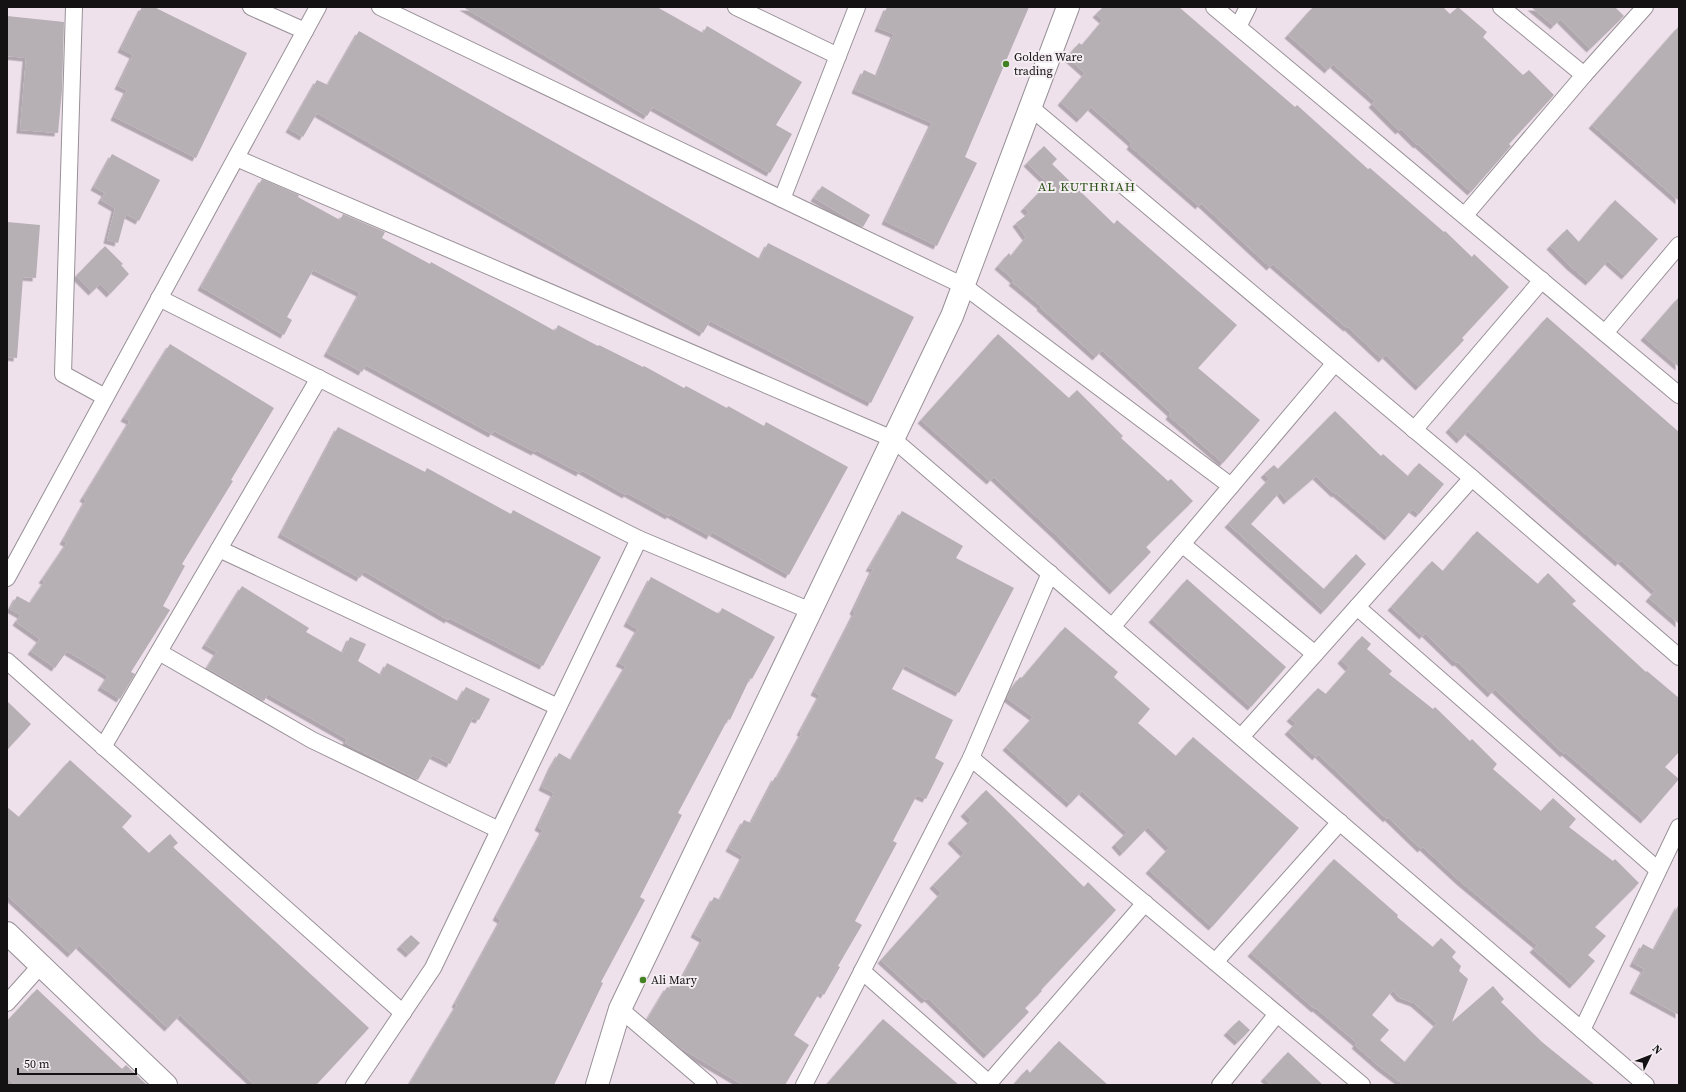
<svg xmlns="http://www.w3.org/2000/svg" width="1686" height="1092" font-family="'Source Serif 4',serif">
	<style>
		.built { fill: #efe1ec }
		.building { fill: #b6afb4; fill-rule: evenodd; filter: url(#shadow) }
		.lines { fill: none; stroke-linecap: round; stroke-linejoin: round }
		.street-casing { stroke: #989197; stroke-width: 18 }
		.secondary-casing { stroke: #989197; stroke-width: 24 }
		.street { stroke: #fff; stroke-width: 16 }
		.secondary { stroke: #fff; stroke-width: 22 }
		.poi-dot { fill: #418121; stroke: #f4edf2; stroke-width: 1.5 }
		.labels { text-anchor: middle; stroke-width: 4; stroke-linejoin: round; paint-order: stroke }
		.poi-label { font-size: 12px; fill: #151214; stroke: #f4edf2; text-anchor: start }
		.neighbourhood-label { font-size: 13px; letter-spacing: 1px; fill: #2a5217; stroke: #f4edf2 }
	</style>
	<defs>
		<filter id="shadow"><feDropShadow dx="-3.5" dy="3.5" stdDeviation="0" flood-color="#0004"/></filter>
	</defs>
	<rect width="100%" height="100%" fill="#f4edf2"/>
	<rect class="built" x="7" y="7" width="1672" height="1078"/>
	<g class="building">
		<path d="M142 7H154L247 53 196 158 114 117 127 90 118 86 133 55 121 49Z"/>
		<path d="M463 7H657L703 33 707 26 802 82 776 125 792 134 770 173 653 107 647 116Z"/>
		<path d="M887 7H1029L965 157 977 163 937 246 885 221 932 123 855 90 864 70 877 76 894 34 878 28Z"/>
		<path d="M1103 7H1179L1295 107 1297 105 1368 169 1370 168 1444 232 1445 231 1472 257 1474 254 1509 287 1462 338 1464 340 1419 387 1386 355 1382 359 1348 327 1347 328 1273 264 1270 267 1201 203 1199 206 1130 146 1132 143 1091 107 1080 119 1061 102 1085 73 1067 57 1079 43 1082 45 1103 20 1096 14Z"/>
		<path d="M1313 7H1443L1450 14 1458 7 1487 32 1483 37 1523 75 1529 70 1554 95 1509 144 1511 146 1471 192 1418 144 1417 145 1401 129 1399 131 1372 104 1375 101 1333 64 1328 70 1288 35Z"/>
		<path d="M1531 7H1615L1624 16 1590 49 1560 19 1554 26Z"/>
		<path d="M7 16 64 22 62 90 58 133 20 130 26 58 7 56Z"/>
		<path d="M1679 26V201L1592 125Z"/>
		<path d="M359 31 760 259 768 243 914 317 871 403 710 321 703 333 317 113 303 137 289 129 317 80 328 85Z"/>
		<path d="M1044 146 1057 159 1052 164 1114 224 1117 220 1237 325 1198 368 1260 420 1223 463 1169 416 1171 413 1102 350 1096 357 1040 307 1041 306 1012 282 1014 280 998 266 1009 253 1011 256 1026 237 1016 223 1029 213 1024 208 1048 183 1027 163Z"/>
		<path d="M112 154 160 180 139 221 126 214 118 243 107 240 115 208 101 200 105 193 94 187Z"/>
		<path d="M262 179 299 195 298 197 340 220 343 214 385 232 382 238 430 264 431 262 555 331 558 325 598 346 599 345 643 367 644 366 684 388 686 386 727 408 728 406 764 426 766 422 848 467 789 575 712 532 710 536 670 514 669 516 627 493 626 495 581 470 580 473 536 450 535 452 494 431 492 434 366 365 362 372 327 353 360 293 313 270 287 317 292 320 284 335 201 287Z"/>
		<path d="M822 186 870 215 863 227 814 198Z"/>
		<path d="M1615 200 1658 239 1625 276 1608 261 1589 282 1570 266 1550 246 1567 229 1579 242Z"/>
		<path d="M7 222 40 225 36 278 23 277 17 358 7 357Z"/>
		<path d="M105 246 123 264 121 265 129 274 110 294 100 284 92 292 76 276Z"/>
		<path d="M1679 297V367L1644 337Z"/>
		<path d="M1547 317 1679 432V624L1649 598 1655 591 1621 560 1619 563 1468 431 1460 440 1449 429Z"/>
		<path d="M998 334 1069 398 1077 390 1123 436 1121 438 1168 481 1171 479 1193 501 1146 547 1151 552 1113 591 1054 533 994 477 990 481 921 420Z"/>
		<path d="M170 344 274 408 231 480 233 481 182 564 185 566 163 606 170 610 131 672 135 674 120 699 101 687 108 676 67 651 55 668 31 651 40 639 16 622 21 615 10 609 17 596 30 603 45 581 42 580 67 543 63 541 86 500 83 498 130 421 124 418Z"/>
		<path d="M1335 411 1381 456 1383 454 1408 476 1419 463 1444 484 1419 514 1412 509 1388 537 1336 493 1335 494 1316 476 1287 501 1280 492 1251 524 1324 589 1356 554 1366 564 1324 611 1228 524 1269 479 1264 474 1274 465 1278 469Z"/>
		<path d="M338 427 425 472 427 468 511 514 513 510 601 557 543 666 449 618 448 620 364 571 360 578 281 534Z"/>
		<path d="M902 511 963 546 956 558 1014 588 959 693 905 665 892 689 953 720 935 758 944 763 926 799 917 795 893 841 897 843 855 921 862 925 838 966 840 967 824 995 820 992 794 1035 809 1045 785 1085H743L679 1047 647 1020 667 987 670 988 678 976 682 978 703 939 694 934 714 897 720 900 743 856 729 848 744 820 751 823 775 777 777 778 802 733 800 732 820 695 814 692 855 612 853 611 873 569 869 568Z"/>
		<path d="M1477 531 1538 584 1548 573 1576 601 1572 604 1646 672 1647 671 1679 698V752L1665 767 1679 779 1644 820 1565 752 1564 754 1495 689 1491 694 1458 662 1456 663 1425 633 1423 636 1391 607 1432 561 1443 571Z"/>
		<path d="M651 577 719 614 722 608 775 637 752 679 750 678 730 720 728 719 678 813 682 815 640 897 645 900 601 982 603 983 554 1085H409L457 1005 455 1004 501 920 496 917 543 830 538 827 554 793 542 787 552 765 559 753 571 760 626 666 619 663 638 629 627 623Z"/>
		<path d="M1187 579 1286 667 1251 707 1152 619Z"/>
		<path d="M242 586 309 628 306 632 343 653 350 637 366 644 358 661 381 675 387 663 458 701 466 687 490 699 479 720 473 718 450 764 432 755 418 780 345 743 347 739 268 694 264 701 207 668 217 652 205 645Z"/>
		<path d="M1065 627 1118 672 1114 677 1150 709 1138 723 1176 756 1193 737 1299 828 1212 927 1149 870 1169 848 1148 827 1123 853 1115 844 1127 832 1082 791 1070 804 1006 747 1033 717 1007 698 1010 690 1020 677 1022 678Z"/>
		<path d="M1362 636 1371 644 1367 649 1392 671 1389 674 1433 709 1435 707 1470 741 1472 739 1497 764 1493 769 1541 811 1553 798 1576 819 1569 827 1613 861 1615 859 1639 883 1595 927 1606 936 1588 955 1595 961 1573 985 1533 949 1537 945 1461 882 1423 847 1421 849 1388 817 1387 819 1318 754 1316 757 1288 731 1296 723 1290 718 1318 688 1326 694 1349 668 1341 660Z"/>
		<path d="M7 701 31 724 7 750Z"/>
		<path d="M70 760 132 816 122 827 149 853 170 834 178 843 173 847 369 1028 316 1085H255L180 1015 168 1028 79 945 71 954 7 895V807L19 817Z"/>
		<path d="M986 790 1084 887 1088 882 1116 910 1041 990 1042 991 1025 1008 1029 1012 987 1055 928 998 925 1000 881 960 941 893 933 885 964 853 951 840 971 820 964 813Z"/>
		<path d="M1334 859 1398 915 1397 917 1433 947 1441 938 1456 952 1452 957 1461 966 1459 971 1468 979 1452 1022 1493 986 1504 999 1501 1002 1542 1042 1595 1085H1404L1380 1067 1355 1045 1357 1043 1316 1008 1315 1009 1251 953ZM1393 990 1400 998 1414 1003 1437 1023 1405 1062 1380 1040 1389 1030 1372 1015Z"/>
		<path d="M1679 904V1015L1633 990 1644 969 1633 963 1643 944 1654 950Z"/>
		<path d="M411 935 420 943 409 954 400 946Z"/>
		<path d="M37 989 122 1069 126 1065 147 1085H15L7 1077V1021Z"/>
		<path d="M883 1019 959 1085H826Z"/>
		<path d="M1239 1020 1250 1030 1238 1042 1227 1032Z"/>
		<path d="M1059 1041 1108 1085H1013L1027 1069 1030 1073Z"/>
		<path d="M1288 1052 1323 1085H1272L1264 1078Z"/>
	</g>
	<g class="lines">
		<g class="street-casing">
			<g id="street">
				<path d="M74 7 63 374 105 397"/>
				<path d="M251 7 305 31"/>
				<path d="M380 7 964 286 1231 486"/>
				<path d="M736 7 838 56"/>
				<path d="M1214 7 1679 395"/>
				<path d="M1501 7 1584 75"/>
				<path d="M1238 27 1248 7"/>
				<path d="M1030 107 1472 478 1679 657"/>
				<path d="M236 158 893 439 1646 1085"/>
				<path d="M782 199 857 7"/>
				<path d="M1465 215 1584 75 1645 7"/>
				<path d="M159 298 639 539 811 611"/>
				<path d="M1605 333 1679 245"/>
				<path d="M1414 430 1542 280"/>
				<path d="M1182 544 1315 654"/>
				<path d="M219 549 558 707"/>
				<path d="M7 578 318 7"/>
				<path d="M1357 607 1658 870"/>
				<path d="M1112 627 1335 363"/>
				<path d="M159 652 312 740 499 830"/>
				<path d="M7 661 403 1013"/>
				<path d="M1241 737 1472 478"/>
				<path d="M103 747 319 378"/>
				<path d="M971 758 1362 1085"/>
				<path d="M1215 962 1340 822"/>
				<path d="M862 971 991 1085"/>
				<path d="M7 1003 41 965"/>
				<path d="M620 1009 709 1085"/>
				<path d="M1582 1030 1679 827"/>
				<path d="M989 1083 1145 903"/>
				<path d="M354 1085 433 968 639 539"/>
				<path d="M804 1085 971 758 1050 573"/>
				<path d="M1220 1085 1277 1014"/>
			</g>
		</g>
		<g class="secondary-casing">
			<g id="secondary">
				<path d="M7 933 166 1085"/>
				<path d="M597 1085 620 1009 952 316 1068 7"/>
			</g>
		</g>
		<use href="#street" class="street"/>
		<use href="#secondary" class="secondary"/>
	</g>
	<g class="poi-dot">
		<circle cx="1006" cy="64" r="4"/>
		<circle cx="643" cy="980" r="4"/>
	</g>
	<g class="labels">
		<g class="poi-label">
			<text x="1014" y="61">Golden Ware<tspan x="1014" dy="14">trading</tspan></text>
			<text x="651" y="984">Ali Mary</text>
		</g>
		<g class="neighbourhood-label">
			<text x="1087" y="191">AL KUTHRIAH</text>
		</g>
	</g>
	<rect width="1686" height="1092" fill="none" stroke="#151214" stroke-width="16"/>
	<g transform="translate(1650 1056) rotate(47)" stroke="#f4edf2" stroke-width="3" paint-order="stroke">
	<path d="M0-3L7 15L0 10L-7 15Z" fill="#151214"/>
	<text y="-6" font-size="11" font-weight="bold" text-anchor="middle" fill="#151214">N</text>
	</g>
	<path d="M18 1068v6h118v-6" fill="none" stroke="#151214" stroke-width="2"/>
	<text x="24" y="1068" font-size="12" fill="#151214" stroke="#f4edf2" stroke-width="3" paint-order="stroke">50 m</text>
</svg>
